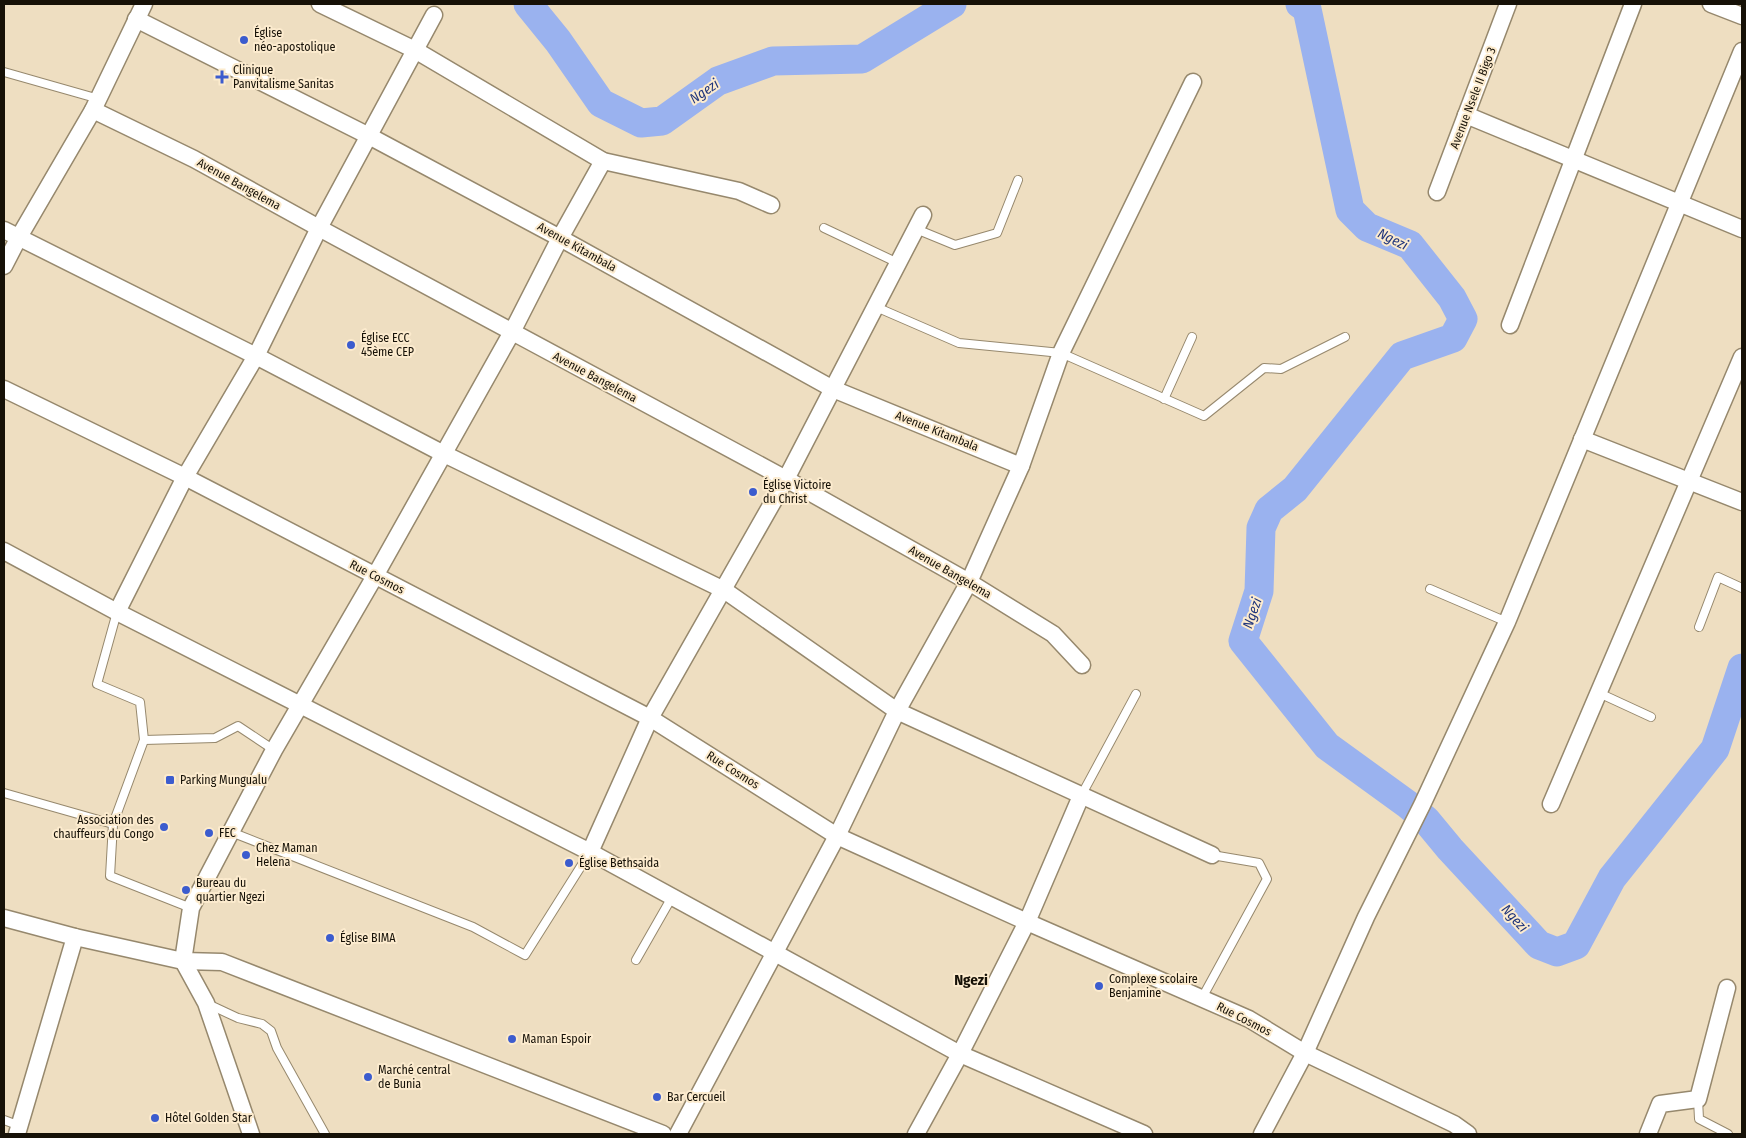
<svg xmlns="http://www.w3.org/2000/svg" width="1746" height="1138" font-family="'Fira Sans Condensed',sans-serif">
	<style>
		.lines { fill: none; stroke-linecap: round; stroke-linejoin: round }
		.river { stroke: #9ab2ef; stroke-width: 29 }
		.lane-casing { stroke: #96886d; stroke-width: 10 }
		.street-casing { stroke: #96886d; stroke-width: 19 }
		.lane { stroke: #fff; stroke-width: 8 }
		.street { stroke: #fff; stroke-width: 16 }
		.poi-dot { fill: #3c5cce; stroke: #fcebce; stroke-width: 2 }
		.labels { text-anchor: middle; stroke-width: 4; stroke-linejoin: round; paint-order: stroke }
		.poi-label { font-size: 12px; fill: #161107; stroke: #fcebce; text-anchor: start }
		.street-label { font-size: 12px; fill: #161107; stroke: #fcebce }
		.water-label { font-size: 14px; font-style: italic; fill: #21367c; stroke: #fcebce }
		.quarter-label { font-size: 15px; font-weight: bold; fill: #161107; stroke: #fcebce }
	</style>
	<rect width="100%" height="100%" fill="#eedec1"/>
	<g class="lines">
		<g class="river">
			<path d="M528 4 558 41 601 103 641 123 662 121 718 81 773 61 862 59 952 4"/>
			<path d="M1300 4 1307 9 1350 210 1367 227 1410 245 1452 298 1463 319 1453 338 1402 356 1295 489 1269 510 1261 528 1259 591 1243 641 1327 746 1407 804 1426 820 1450 849 1539 945 1557 952 1576 945 1612 878 1715 749 1742 668"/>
		</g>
		<g class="lane-casing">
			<g id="lane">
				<path d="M4 72 99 99"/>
				<path d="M824 228 898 263"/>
				<path d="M916 229 955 245 997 233 1018 180"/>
				<path d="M876 307 959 343 1061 353 1204 416 1264 368 1281 369 1345 337"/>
				<path d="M1164 399 1192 337"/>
				<path d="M1430 589 1507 622"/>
				<path d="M117 612 97 684 140 702 144 740 113 824 110 876 191 908"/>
				<path d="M1699 627 1718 577 1742 588"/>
				<path d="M1599 693 1651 717"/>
				<path d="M144 740 215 738 238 726 274 750"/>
				<path d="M4 793 113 824"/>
				<path d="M1081 796 1136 694"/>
				<path d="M231 832 473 927 525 955 590 852"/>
				<path d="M636 960 672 897"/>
				<path d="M1202 998 1267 879 1259 863 1212 855"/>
				<path d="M208 1004 238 1018 262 1024 271 1031 277 1048 325 1134"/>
				<path d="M1698 1099 1699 1119 1728 1134"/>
				<path d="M4 1120 20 1126"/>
			</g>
		</g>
		<g class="street-casing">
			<g id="street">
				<path d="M320 4 415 50 603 161 739 191 771 205"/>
				<path d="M1711 4 1742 16"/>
				<path d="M136 19 369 136 560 238 833 389 1021 466"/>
				<path d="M93 110 194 159 319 228 786 479 969 582 1053 634 1082 665"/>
				<path d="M1466 115 1742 229"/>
				<path d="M1437 192 1508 4"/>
				<path d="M4 230 256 356 442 453 724 590 897 711 1212 855"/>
				<path d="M4 266 19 237 93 110 144 4"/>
				<path d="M1510 325 1633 4"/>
				<path d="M4 389 185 477 650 718 837 836 1027 922 1249 1019 1305 1053 1454 1124 1468 1134"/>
				<path d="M1582 439 1742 502"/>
				<path d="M4 551 117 612 590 852 960 1054 1144 1134"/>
				<path d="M117 612 185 477 256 356 319 228 434 15"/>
				<path d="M1551 804 1742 357"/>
				<path d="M590 852 650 718 786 479 923 215"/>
				<path d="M4 918 75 937 183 961 222 962 663 1134"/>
				<path d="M17 1134 75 937"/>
				<path d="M251 1134 206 1003 183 961 191 908 274 750 375 576 512 332 560 238 603 161"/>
				<path d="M678 1134 837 836 897 711 969 582 1021 466 1061 353 1193 82"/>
				<path d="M916 1134 960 1054 1027 922 1081 796"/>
				<path d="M1262 1134 1305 1053 1366 917 1422 805 1507 622 1742 51"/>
				<path d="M1648 1134 1660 1104 1698 1099 1727 988"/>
			</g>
		</g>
		<use href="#lane" class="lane"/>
		<use href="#street" class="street"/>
	</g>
	<g class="poi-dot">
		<circle cx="244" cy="40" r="5"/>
		<path d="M219.5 69.5h5v5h5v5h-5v5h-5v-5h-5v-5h5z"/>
		<circle cx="351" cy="345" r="5"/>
		<circle cx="753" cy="492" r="5"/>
		<rect x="165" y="775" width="10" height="10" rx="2.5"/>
		<circle cx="164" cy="827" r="5"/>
		<circle cx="209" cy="833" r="5"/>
		<circle cx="246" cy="855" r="5"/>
		<circle cx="569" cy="863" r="5"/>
		<circle cx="186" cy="890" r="5"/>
		<circle cx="330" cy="938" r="5"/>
		<circle cx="1099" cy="986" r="5"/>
		<circle cx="512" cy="1039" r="5"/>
		<circle cx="368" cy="1077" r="5"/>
		<circle cx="657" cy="1097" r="5"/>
		<circle cx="155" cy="1118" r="5"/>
	</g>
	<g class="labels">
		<g class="poi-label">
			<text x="254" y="37">Église<tspan x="254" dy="14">néo-apostolique</tspan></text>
			<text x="233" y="74">Clinique<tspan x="233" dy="14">Panvitalisme Sanitas</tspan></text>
			<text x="361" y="342">Église ECC<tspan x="361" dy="14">45ème CEP</tspan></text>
			<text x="763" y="489">Église Victoire<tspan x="763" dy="14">du Christ</tspan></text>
			<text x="180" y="784">Parking Mungualu</text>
			<text x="154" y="824" text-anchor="end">Association des<tspan x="154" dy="14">chauffeurs du Congo</tspan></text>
			<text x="219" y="837">FEC</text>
			<text x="256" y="852">Chez Maman<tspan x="256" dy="14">Helena</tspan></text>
			<text x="579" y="867">Église Bethsaida</text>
			<text x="196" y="887">Bureau du<tspan x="196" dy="14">quartier Ngezi</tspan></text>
			<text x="340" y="942">Église BIMA</text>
			<text x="1109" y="983">Complexe scolaire<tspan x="1109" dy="14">Benjamine</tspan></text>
			<text x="522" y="1043">Maman Espoir</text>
			<text x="378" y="1074">Marché central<tspan x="378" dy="14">de Bunia</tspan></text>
			<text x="667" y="1101">Bar Cercueil</text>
			<text x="165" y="1122">Hôtel Golden Star</text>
		</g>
		<g class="street-label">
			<text transform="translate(1473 98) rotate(-69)" y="4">Avenue Nsele II Bigo 3</text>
			<text transform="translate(239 184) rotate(29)" y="4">Avenue Bangelema</text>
			<text transform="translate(577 247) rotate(29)" y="4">Avenue Kitambala</text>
			<text transform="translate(595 377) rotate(28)" y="4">Avenue Bangelema</text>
			<text transform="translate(937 431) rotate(22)" y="4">Avenue Kitambala</text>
			<text transform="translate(950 572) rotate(30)" y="4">Avenue Bangelema</text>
			<text transform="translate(377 577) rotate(27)" y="4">Rue Cosmos</text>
			<text transform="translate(733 770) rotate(32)" y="4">Rue Cosmos</text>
			<text transform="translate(1244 1019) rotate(27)" y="4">Rue Cosmos</text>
		</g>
		<g class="water-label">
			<text transform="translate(704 91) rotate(-34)" y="5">Ngezi</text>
			<text transform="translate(1393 239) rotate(26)" y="5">Ngezi</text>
			<text transform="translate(1252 613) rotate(-71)" y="5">Ngezi</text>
			<text transform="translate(1515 918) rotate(48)" y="5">Ngezi</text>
		</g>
		<g class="quarter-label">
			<text x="971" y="985">Ngezi</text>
		</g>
	</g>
	<rect width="1746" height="1138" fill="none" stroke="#161107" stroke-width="10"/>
</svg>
